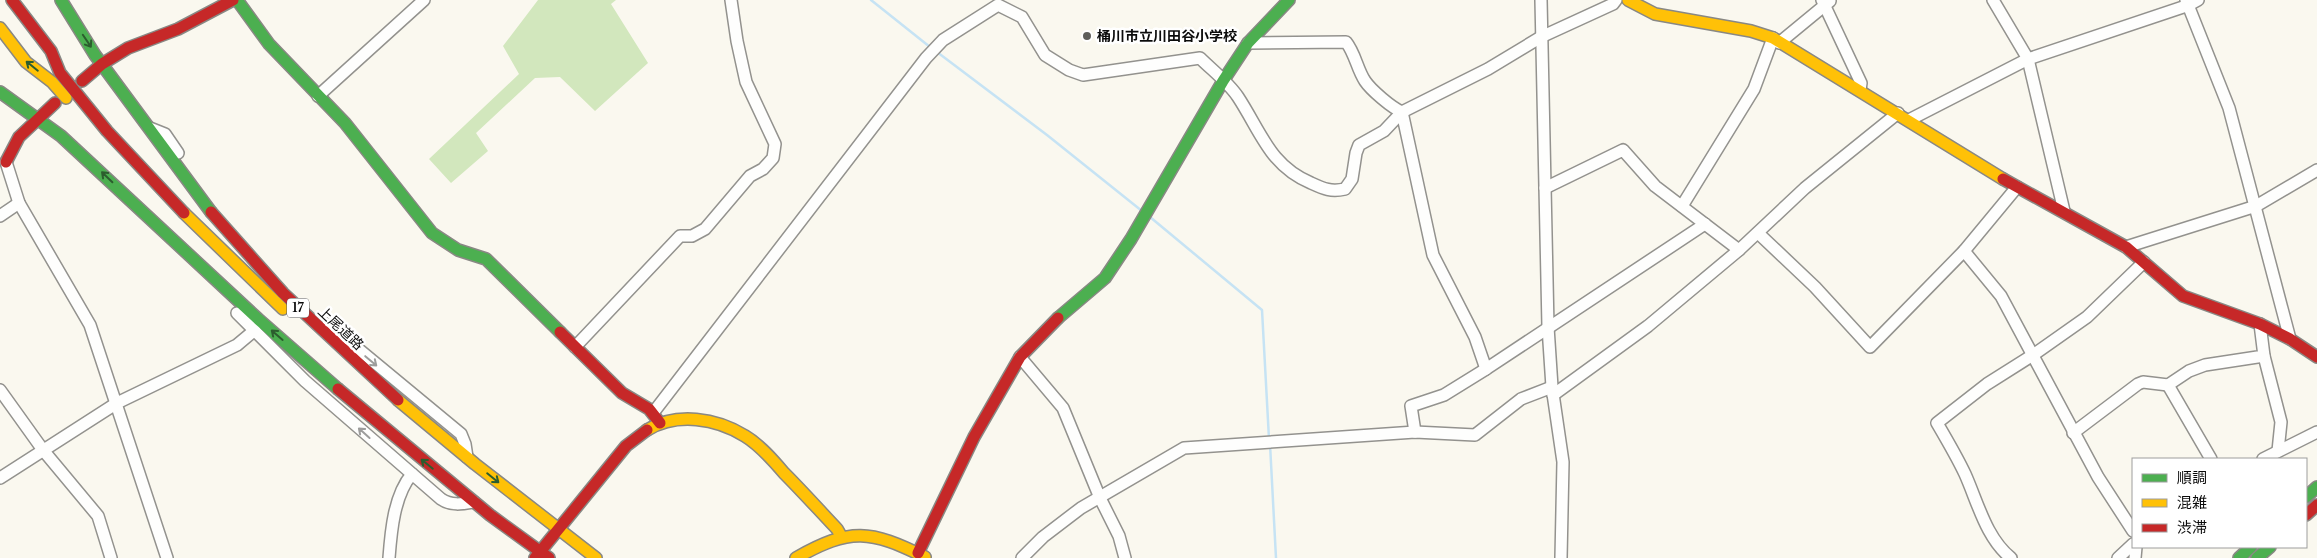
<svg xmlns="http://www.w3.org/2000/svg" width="2317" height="558" font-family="'Libre Baskerville','Noto Sans JP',serif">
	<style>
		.forest { fill: #d2e7bd }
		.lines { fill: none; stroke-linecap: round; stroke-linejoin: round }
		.stream { stroke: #c6e3f4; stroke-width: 2.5 }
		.street-casing { stroke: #93928e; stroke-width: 14 }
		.fast-casing { stroke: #898884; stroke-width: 14 }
		.slow-casing { stroke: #898884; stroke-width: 14 }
		.jam-casing { stroke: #898884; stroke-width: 14 }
		.street { stroke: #fefefd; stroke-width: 11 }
		.fast { stroke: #4caf50; stroke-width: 11 }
		.slow { stroke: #ffc107; stroke-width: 11 }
		.jam { stroke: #c62828; stroke-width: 11 }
		.oneway { stroke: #2c5d2e }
		.oneway2 { stroke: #9d9d9c }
		.poi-dot { fill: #5f5e5b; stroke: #fff; stroke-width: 2 }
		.labels { text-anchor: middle; stroke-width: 5; stroke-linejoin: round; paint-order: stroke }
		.shield { fill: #fff; stroke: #545454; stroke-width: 1 }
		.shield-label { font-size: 12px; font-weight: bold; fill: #0b0b0b }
		.poi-label { font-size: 14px; font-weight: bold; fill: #0b0b0b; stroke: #fff; text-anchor: start }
		.street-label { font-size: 14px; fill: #0b0b0b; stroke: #fff }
	</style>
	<rect width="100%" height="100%" fill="#faf8ef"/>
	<path class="forest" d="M538 0H616L611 4 648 63 595 111 560 77 535 78 476 133 488 151 451 183 429 159 519 74 503 46Z"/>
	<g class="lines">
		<g class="stream">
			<path d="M871 0 930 47"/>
			<path d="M937 52 1047 135 1142 211"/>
			<path d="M1150 217 1262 310 1269 439"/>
			<path d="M1270 444 1276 558"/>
		</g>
		<g class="street-casing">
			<g id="street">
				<path d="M1541 0 1548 327 1552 387 1563 462 1561 558"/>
				<path d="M1822 0 1861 83 1860 90"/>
				<path d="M1993 0 2028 59 2064 211"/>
				<path d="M2186 0 2229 108 2290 339"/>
				<path d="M1248 43 1346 42C1355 53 1357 69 1365 81 1371 90 1392 108 1402 112L1433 255 1475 337 1486 369"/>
				<path d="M1779 43 1830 1"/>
				<path d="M318 96 424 0"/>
				<path d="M1909 120 2028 59 2189 5 2198 0"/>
				<path d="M150 128 165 134 178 153"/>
				<path d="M6 162 19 203 90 325 167 558"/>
				<path d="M1545 188 1623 150 1655 186 1739 250"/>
				<path d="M1682 206 1754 89 1773 38"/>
				<path d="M0 216 19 203"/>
				<path d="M1758 233 1815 287 1870 347 1964 251 2017 187"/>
				<path d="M2126 247 2256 206 2317 170"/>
				<path d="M1964 251 2001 296 2098 477 2133 531"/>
				<path d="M237 313 305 381 441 499C451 506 462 504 474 502"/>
				<path d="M328 324 461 434 465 444 467 457"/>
				<path d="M575 347 680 236H692L705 229 750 176 763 169 773 158 775 144 746 82 737 41 731 0"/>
				<path d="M2264 356 2281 422 2278 451"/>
				<path d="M1020 357 1063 408 1100 498 1119 536 1125 558"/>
				<path d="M2168 385 2211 459"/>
				<path d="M0 390 43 450 98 516 111 558"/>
				<path d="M1553 395 1648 326 1739 250 1805 188 1898 113"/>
				<path d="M653 413 926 58 943 40 998 5 1022 17 1045 55 1069 70 1083 75 1200 58C1212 70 1228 82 1238 97 1261 132 1270 166 1311 183 1324 189 1331 192 1345 189L1352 179 1356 153 1359 145 1384 131 1402 112 1488 69 1541 37 1613 4 1616 0"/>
				<path d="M1415 432 1411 406 1444 395 1486 369 1705 224"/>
				<path d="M2073 433 2138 384 2143 382 2168 385 2189 371 2205 365 2264 356 2260 324"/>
				<path d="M2263 459 2317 432"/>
				<path d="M0 478 117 403 237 345 255 330"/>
				<path d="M389 558C391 531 394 495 412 474"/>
				<path d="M1022 558 1043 537 1081 508 1184 448 1415 432 1475 435 1521 399 1552 387"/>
				<path d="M2011 558C1986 538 1978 503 1965 474 1957 457 1947 440 1937 423L1987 384 2033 355 2087 317 2144 262"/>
				<path d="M2118 558 2133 544"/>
				<path d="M2135 558 2136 547"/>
			</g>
		</g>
		<g class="fast-casing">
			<g id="fast">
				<path d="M61 0 95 55 211 212"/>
				<path d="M237 0 269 44 345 123 432 233 458 250 486 259 560 332"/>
				<path d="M0 92 61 136 258 319 338 389"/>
				<path d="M1058 318 1105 278 1131 239 1223 81 1248 43 1289 0"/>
				<path d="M2306 497 2317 487"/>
				<path d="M2239 558 2251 547"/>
				<path d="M2257 558 2270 547"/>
			</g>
		</g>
		<g class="slow-casing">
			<g id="slow">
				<path d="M1628 0 1655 14 1751 31 1773 38 2003 179"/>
				<path d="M0 28 26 62 52 82 66 98"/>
				<path d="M184 213 283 309"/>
				<path d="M398 400 475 464 596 558"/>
				<path d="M647 430C677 412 716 418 745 436 760 445 773 460 784 473 802 491 819 510 837 529L841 536"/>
				<path d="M796 558C851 527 870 530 925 557"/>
			</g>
		</g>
		<g class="jam-casing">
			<g id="jam">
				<path d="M12 0 51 51 60 73 107 131 184 213"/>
				<path d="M82 81 102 64 128 48 178 29 233 0"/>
				<path d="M6 162 19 137 55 103"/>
				<path d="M2003 179 2126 247 2183 296 2260 324 2290 339 2317 357"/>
				<path d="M211 212 283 293 398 400"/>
				<path d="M560 332 622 393 649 409 660 423"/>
				<path d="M338 389 490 515 549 558"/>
				<path d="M2306 515 2317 505"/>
				<path d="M918 553 974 437 1020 357 1058 318"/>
				<path d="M535 558 626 446 647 430"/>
			</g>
		</g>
		<use href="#street" class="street"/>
		<use href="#fast" class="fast"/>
		<use href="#slow" class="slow"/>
		<use href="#jam" class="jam"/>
	</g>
	<defs><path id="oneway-shaft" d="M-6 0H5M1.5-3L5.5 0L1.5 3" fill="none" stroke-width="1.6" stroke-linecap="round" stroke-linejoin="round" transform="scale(1.25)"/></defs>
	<g class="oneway">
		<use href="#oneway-shaft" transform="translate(87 41) rotate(56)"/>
		<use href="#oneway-shaft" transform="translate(32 66) rotate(-141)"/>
		<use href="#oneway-shaft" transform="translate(107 177) rotate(-136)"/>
		<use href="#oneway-shaft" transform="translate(277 335) rotate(-139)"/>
		<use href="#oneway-shaft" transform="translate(427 464) rotate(-141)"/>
		<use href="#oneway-shaft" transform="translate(493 478) rotate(39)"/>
	</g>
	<g class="oneway2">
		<use href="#oneway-shaft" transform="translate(371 361) rotate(40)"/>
		<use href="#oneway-shaft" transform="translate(364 433) rotate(-138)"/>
	</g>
	<circle class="poi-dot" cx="1087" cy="36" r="5"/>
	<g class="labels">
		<rect class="shield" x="287" y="298.5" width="22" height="19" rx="4"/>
		<g class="shield-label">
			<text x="298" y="312">17</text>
		</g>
		<g class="poi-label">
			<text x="1097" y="41">桶川市立川田谷小学校</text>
		</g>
		<g class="street-label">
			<text transform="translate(341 328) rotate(43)" y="5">上尾道路</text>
		</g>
	</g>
	<rect x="2132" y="458" width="175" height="90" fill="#ffffff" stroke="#9d9d9d"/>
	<rect x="2142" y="474" width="25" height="8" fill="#4caf50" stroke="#9d9d9d"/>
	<text x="2177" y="483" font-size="15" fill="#0b0b0b">順調</text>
	<rect x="2142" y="499" width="25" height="8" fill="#ffc107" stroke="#9d9d9d"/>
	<text x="2177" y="508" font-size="15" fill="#0b0b0b">混雑</text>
	<rect x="2142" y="524" width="25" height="8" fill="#c62828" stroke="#9d9d9d"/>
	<text x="2177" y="533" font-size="15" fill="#0b0b0b">渋滞</text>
</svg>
